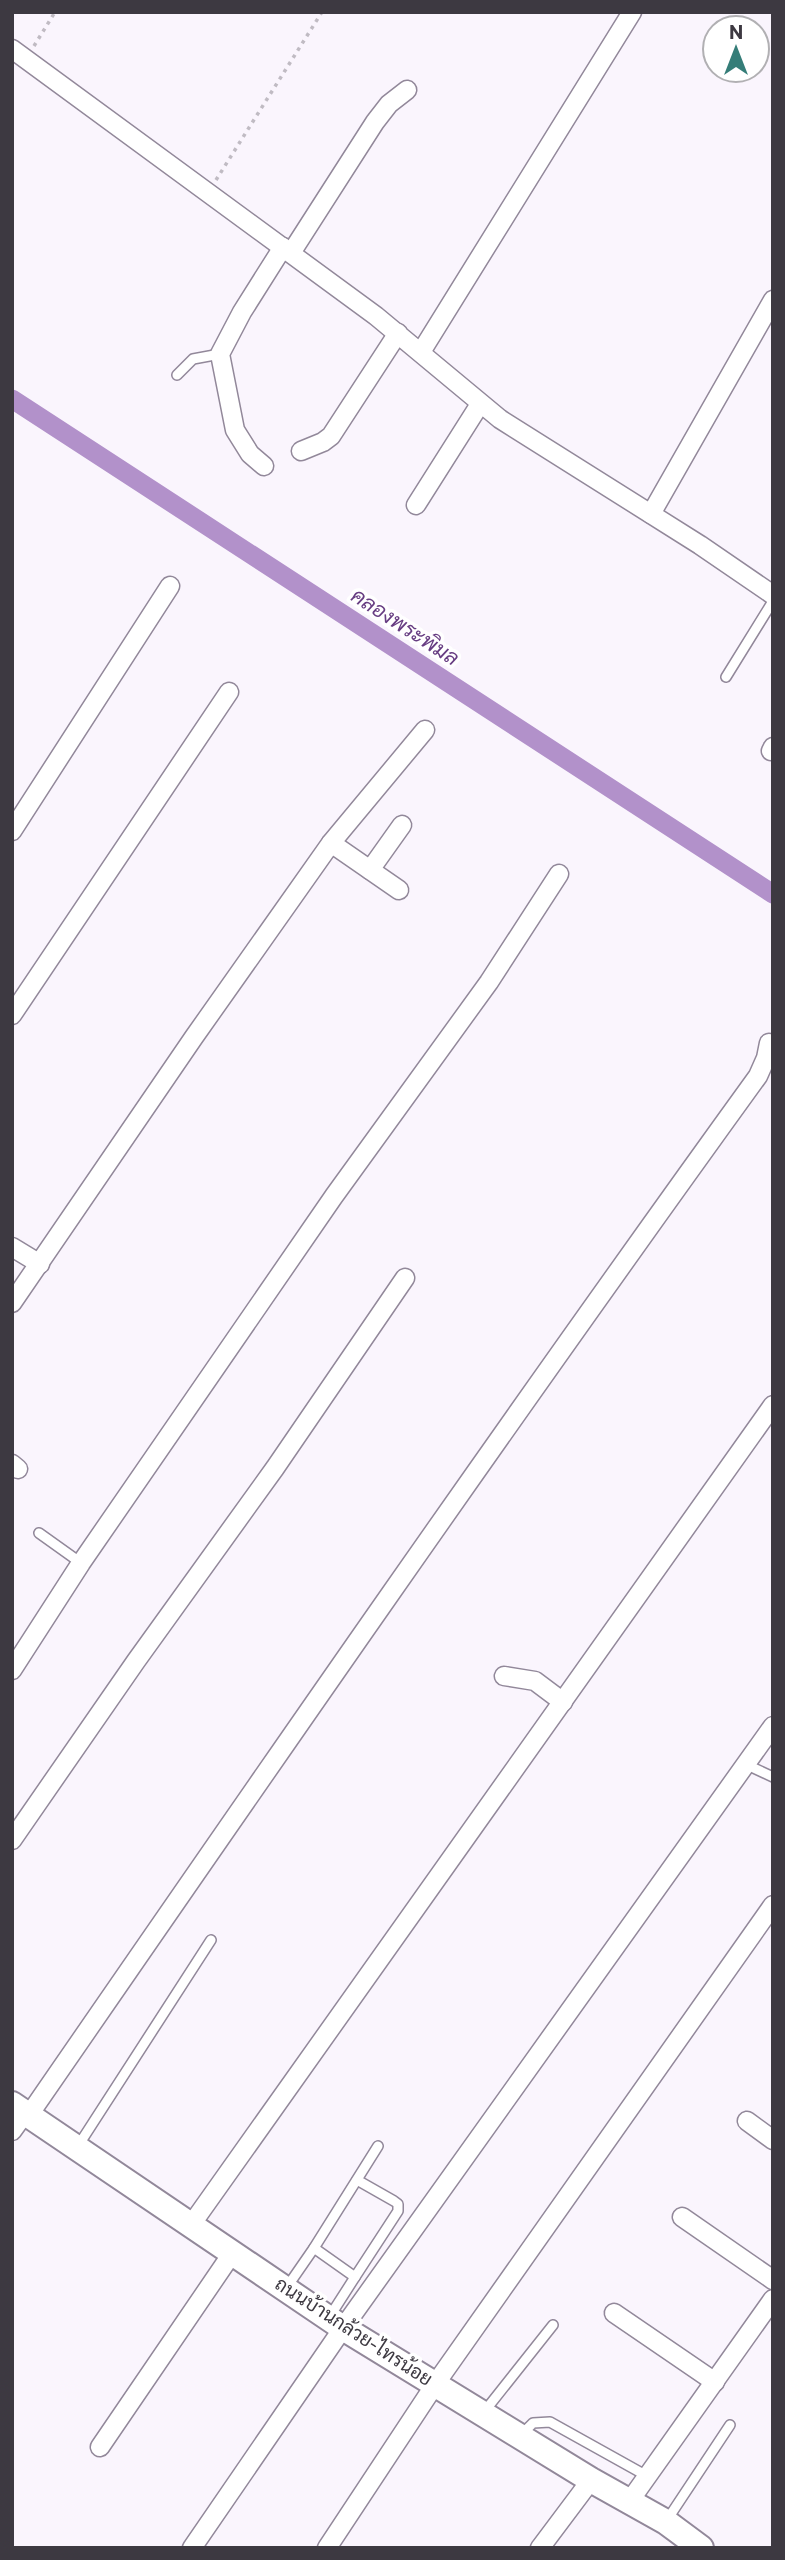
<svg xmlns="http://www.w3.org/2000/svg" width="785" height="2560" font-family="Commissioner,Sarabun,sans-serif">
	<style>
		.lines { fill: none; stroke-linecap: round; stroke-linejoin: round }
		.canal { stroke: #b291ca; stroke-width: 19 }
		.lane-casing { stroke: #92889a; stroke-width: 12 }
		.street-casing { stroke: #92889a; stroke-width: 21 }
		.secondary-casing { stroke: #92889a; stroke-width: 28 }
		.path { stroke: #c0bbc3; stroke-width: 3.5; stroke-dasharray: 3.5 5; stroke-linecap: butt }
		.lane { stroke: #fff; stroke-width: 9 }
		.street { stroke: #fff; stroke-width: 18 }
		.secondary { stroke: #fff; stroke-width: 24 }
		.labels { text-anchor: middle; stroke-width: 7; stroke-linejoin: round; paint-order: stroke }
		.street-label { font-size: 19px; fill: #3d3941; stroke: #fff }
		.water-label { font-size: 21px; font-style: italic; fill: #673d82; stroke: #fff }
	</style>
	<rect width="100%" height="100%" fill="#faf5fd"/>
	<g class="lines">
		<path class="canal" d="M12 399 773 894"/>
		<g class="lane-casing">
			<g id="lane">
				<path d="M177 375 193 359 220 354"/>
				<path d="M726 677 773 601"/>
				<path d="M39 1533 81 1563"/>
				<path d="M745 1764 773 1777"/>
				<path d="M78 2146 211 1940"/>
				<path d="M314 2248 355 2277 330 2316"/>
				<path d="M355 2277 398 2211V2204L394 2201 357 2180"/>
				<path d="M287 2287 314 2248 378 2146"/>
				<path d="M484 2412 553 2325"/>
				<path d="M521 2435 533 2423 550 2422 647 2476"/>
				<path d="M667 2520 730 2425"/>
			</g>
		</g>
		<g class="street-casing">
			<g id="street">
				<path d="M12 49 376 316 500 419 700 545 773 595"/>
				<path d="M291 253 375 122 389 104 407 90"/>
				<path d="M421 352 632 12"/>
				<path d="M301 451 323 442 331 436 398 333"/>
				<path d="M264 466 250 454 235 430 220 354 242 312 283 247"/>
				<path d="M416 505 480 404"/>
				<path d="M651 514 773 300"/>
				<path d="M771 751 773 747"/>
				<path d="M12 831 170 586"/>
				<path d="M331 843 399 890"/>
				<path d="M370 870 402 825"/>
				<path d="M12 1015 229 692"/>
				<path d="M12 1247 40 1264"/>
				<path d="M12 1303 194 1037 331 843 425 730"/>
				<path d="M12 1464 18 1469"/>
				<path d="M12 1670 81 1563 334 1196 489 982 559 874"/>
				<path d="M504 1676 535 1681 563 1702"/>
				<path d="M12 1840 136 1661 275 1468 405 1278"/>
				<path d="M29 2115C269 1767 510 1419 758 1076L766 1058 769 1043"/>
				<path d="M747 2121 773 2140"/>
				<path d="M12 2131 25 2113"/>
				<path d="M682 2217 773 2280"/>
				<path d="M191 2225 773 1405"/>
				<path d="M614 2313 715 2382"/>
				<path d="M100 2447 233 2252"/>
				<path d="M629 2502 773 2299"/>
				<path d="M192 2548 343 2328 773 1726"/>
				<path d="M327 2548 436 2383 773 1905"/>
				<path d="M540 2548 591 2480"/>
			</g>
		</g>
		<g class="secondary-casing">
			<path id="secondary" d="M12 2104 343 2328 591 2480 666 2522 701 2548"/>
		</g>
		<g class="path">
			<path d="M34 46 55 12"/>
			<path d="M216 180 322 12"/>
		</g>
		<use href="#lane" class="lane"/>
		<use href="#street" class="street"/>
		<use href="#secondary" class="secondary"/>
	</g>
	<g class="labels">
		<g class="street-label">
			<text transform="translate(354 2331) rotate(33)" y="7">ถนนบ้านกล้วย-ไทรน้อย</text>
		</g>
		<g class="water-label">
			<text transform="translate(405 627) rotate(33)" y="7">คลองพระพิมล</text>
		</g>
	</g>
	<rect width="785" height="2560" fill="none" stroke="#3d3941" stroke-width="28"/>
	<g transform="translate(736 49)"><circle r="33" fill="#ffffff" stroke="#b1b0b3" stroke-width="2"/>
	<path d="M0-5L12 26L0 18L-12 26Z" fill="#357d78"/>
	<text y="-10" font-size="19" font-weight="bold" text-anchor="middle" fill="#3d3941">N</text>
	</g>
</svg>
